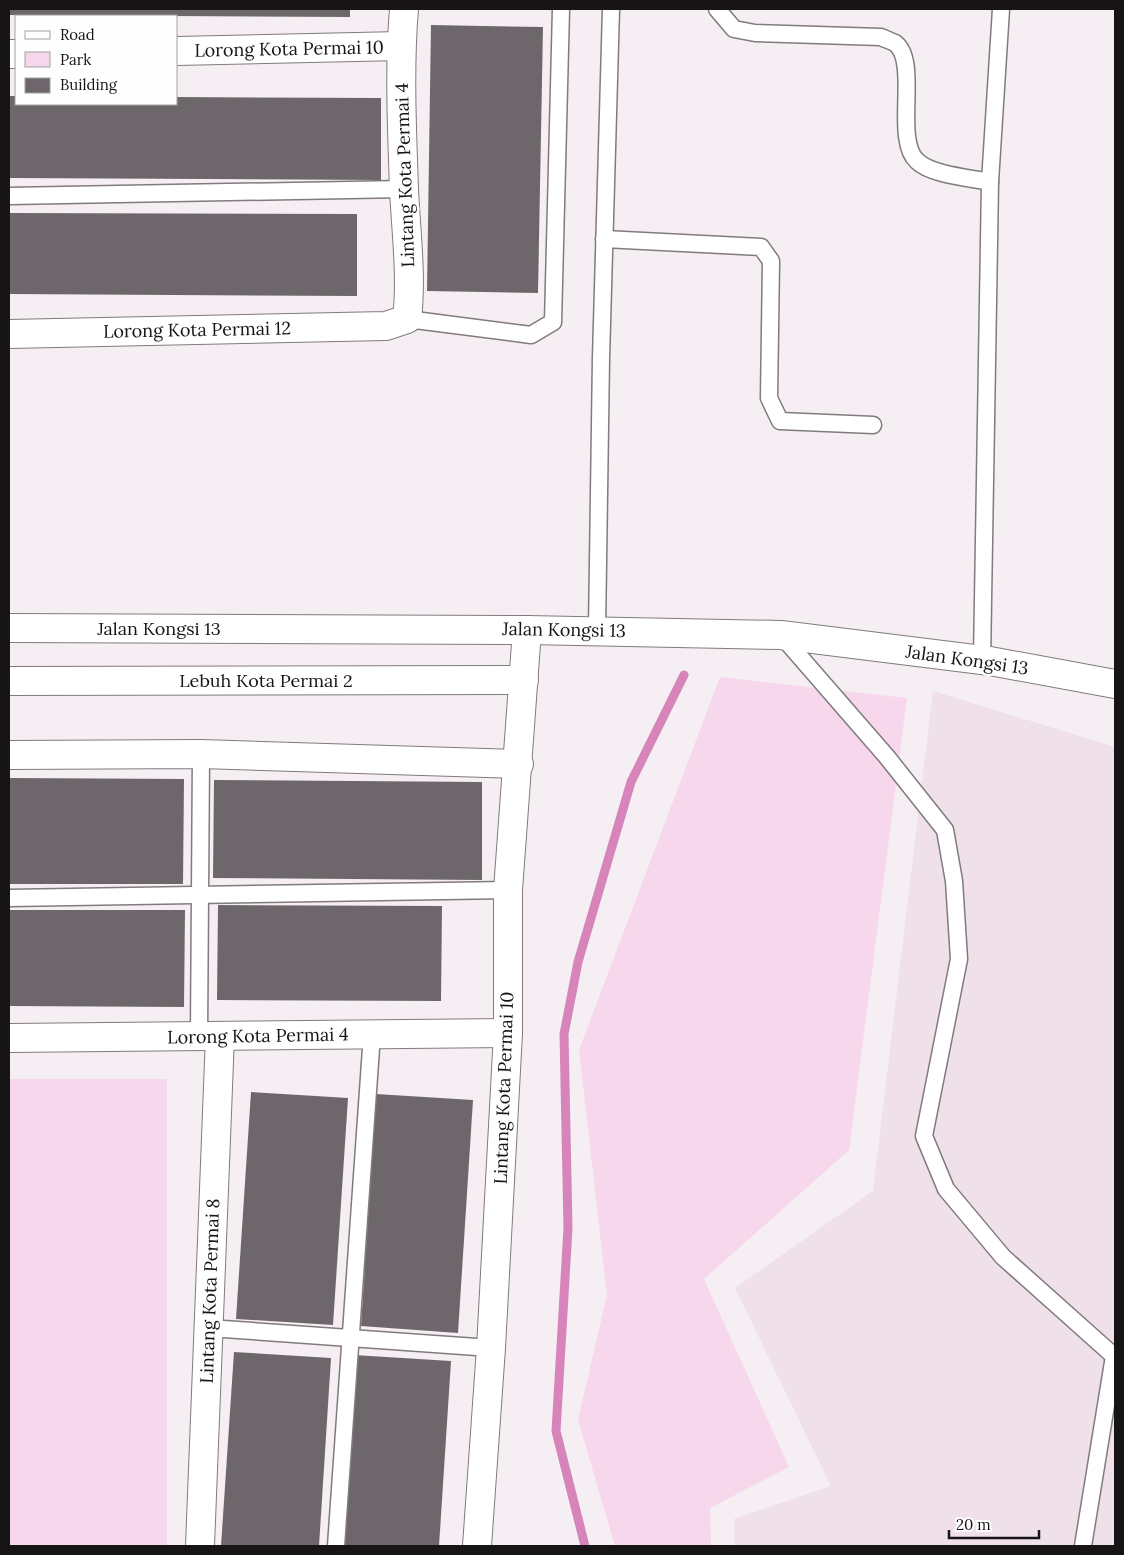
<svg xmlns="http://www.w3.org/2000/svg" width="1124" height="1555" font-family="Lora,serif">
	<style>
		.built { fill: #efe0e9 }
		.green { fill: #f7d7eb }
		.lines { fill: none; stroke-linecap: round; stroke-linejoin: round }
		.stream { stroke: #d784bb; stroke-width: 9 }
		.building { fill: #6d676b }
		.lane-casing { stroke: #817a7e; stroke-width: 19 }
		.street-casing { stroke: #817a7e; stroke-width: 30 }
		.lane { stroke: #fff; stroke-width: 16 }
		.street { stroke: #fff; stroke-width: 28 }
		.labels { text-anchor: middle; stroke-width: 5; stroke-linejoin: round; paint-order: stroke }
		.street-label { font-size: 18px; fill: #161415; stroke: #fffefe }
	</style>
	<rect width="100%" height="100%" fill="#f5eef3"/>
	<path class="built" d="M933 691 1115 747V1546H735L734 1519 831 1486 735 1288 873 1191Z"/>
	<g class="green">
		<path d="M720 677 907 698 849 1150 704 1279 789 1467 710 1508 711 1546H615L578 1420 607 1295 579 1050Z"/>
		<rect x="9" y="1079" width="158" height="467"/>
	</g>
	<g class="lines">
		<path class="stream" d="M585 1546 556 1431 568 1228 564 1034 578 962 631 782 684 675"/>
	</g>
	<g class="building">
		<path d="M9 9H350V17L9 15Z"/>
		<path d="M431 25 543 27 538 293 427 291Z"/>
		<path d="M9 96H16V104H176V97L381 98V180L9 178Z"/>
		<path d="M9 213 357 214V296L9 294Z"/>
		<path d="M9 778 184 779 183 884H9Z"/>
		<path d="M214 780 482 782V880L213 878Z"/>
		<path d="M218 905 442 906 441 1001 217 1000Z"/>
		<path d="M9 910H185L184 1007 9 1006Z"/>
		<path d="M251 1092 348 1098 333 1325 236 1319Z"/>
		<path d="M376 1094 473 1100 458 1333 361 1326Z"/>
		<path d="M234 1352 331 1358 319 1546H221Z"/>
		<path d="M354 1355 451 1361 439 1546H342Z"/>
	</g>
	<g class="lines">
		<g class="lane-casing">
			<g id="lane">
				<path d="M717 9 734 29 755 33 881 37C885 39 891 41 895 43 920 61 893 139 917 161 931 175 971 178 990 182"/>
				<path d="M9 196 404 189"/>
				<path d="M604 239 761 247 771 261 769 398 780 421 873 425"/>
				<path d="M407 319 531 335 553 322 561 9"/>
				<path d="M597 630 601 358 611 9"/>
				<path d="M781 635 887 757 945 830 954 881 959 959 924 1136 946 1189 1003 1257 1115 1357"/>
				<path d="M982 660 990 182 1001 9"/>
				<path d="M9 898 508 890"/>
				<path d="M199 1036 201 754"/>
				<path d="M209 1328 491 1348"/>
				<path d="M336 1546 372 1034"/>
				<path d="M1083 1546 1114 1356"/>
			</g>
		</g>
		<g class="street-casing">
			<g id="street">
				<path d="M176 51 401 46"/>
				<path d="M9 54H16"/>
				<path d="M9 334 386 326 407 319C412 276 406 233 404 189 402 129 399 68 404 9"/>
				<path d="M9 628 527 630 781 635 990 661 1115 684"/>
				<path d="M9 681 524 680"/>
				<path d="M9 755 201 754 519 764"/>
				<path d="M9 1038 508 1033"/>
				<path d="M200 1546 220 1036"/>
				<path d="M477 1546 491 1348 508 1033V890L527 630"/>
			</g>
		</g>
		<use href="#lane" class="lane"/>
		<use href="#street" class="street"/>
	</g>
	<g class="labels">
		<g class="street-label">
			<text transform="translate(289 49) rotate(-1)" y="6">Lorong Kota Permai 10</text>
			<text transform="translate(405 175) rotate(-92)" y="6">Lintang Kota Permai 4</text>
			<text transform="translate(197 330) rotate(-1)" y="6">Lorong Kota Permai 12</text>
			<text x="159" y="635">Jalan Kongsi 13</text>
			<text transform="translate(564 630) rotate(1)" y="6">Jalan Kongsi 13</text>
			<text transform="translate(967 660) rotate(8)" y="6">Jalan Kongsi 13</text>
			<text x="266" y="687">Lebuh Kota Permai 2</text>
			<text transform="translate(258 1036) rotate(-1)" y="6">Lorong Kota Permai 4</text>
			<text transform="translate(504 1088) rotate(-88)" y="6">Lintang Kota Permai 10</text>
			<text transform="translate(210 1291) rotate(-88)" y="6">Lintang Kota Permai 8</text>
		</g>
	</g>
	<rect width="1124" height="1555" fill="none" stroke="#161415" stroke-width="20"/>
	<rect x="15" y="15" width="162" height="90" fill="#fffefe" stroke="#a2a0a1"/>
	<rect x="25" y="31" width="25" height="8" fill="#ffffff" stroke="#a2a0a1"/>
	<text x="60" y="40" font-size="15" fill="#161415">Road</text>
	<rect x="25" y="52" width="25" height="15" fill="#f7d7eb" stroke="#a2a0a1"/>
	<text x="60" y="65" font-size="15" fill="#161415">Park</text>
	<rect x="25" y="78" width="25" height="15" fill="#6d676b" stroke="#a2a0a1"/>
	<text x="60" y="90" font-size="15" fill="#161415">Building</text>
	<path d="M949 1530v8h90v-8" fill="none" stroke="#161415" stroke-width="2.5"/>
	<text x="956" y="1530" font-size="15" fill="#161415" stroke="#fffefe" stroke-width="4" paint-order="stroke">20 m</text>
</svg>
